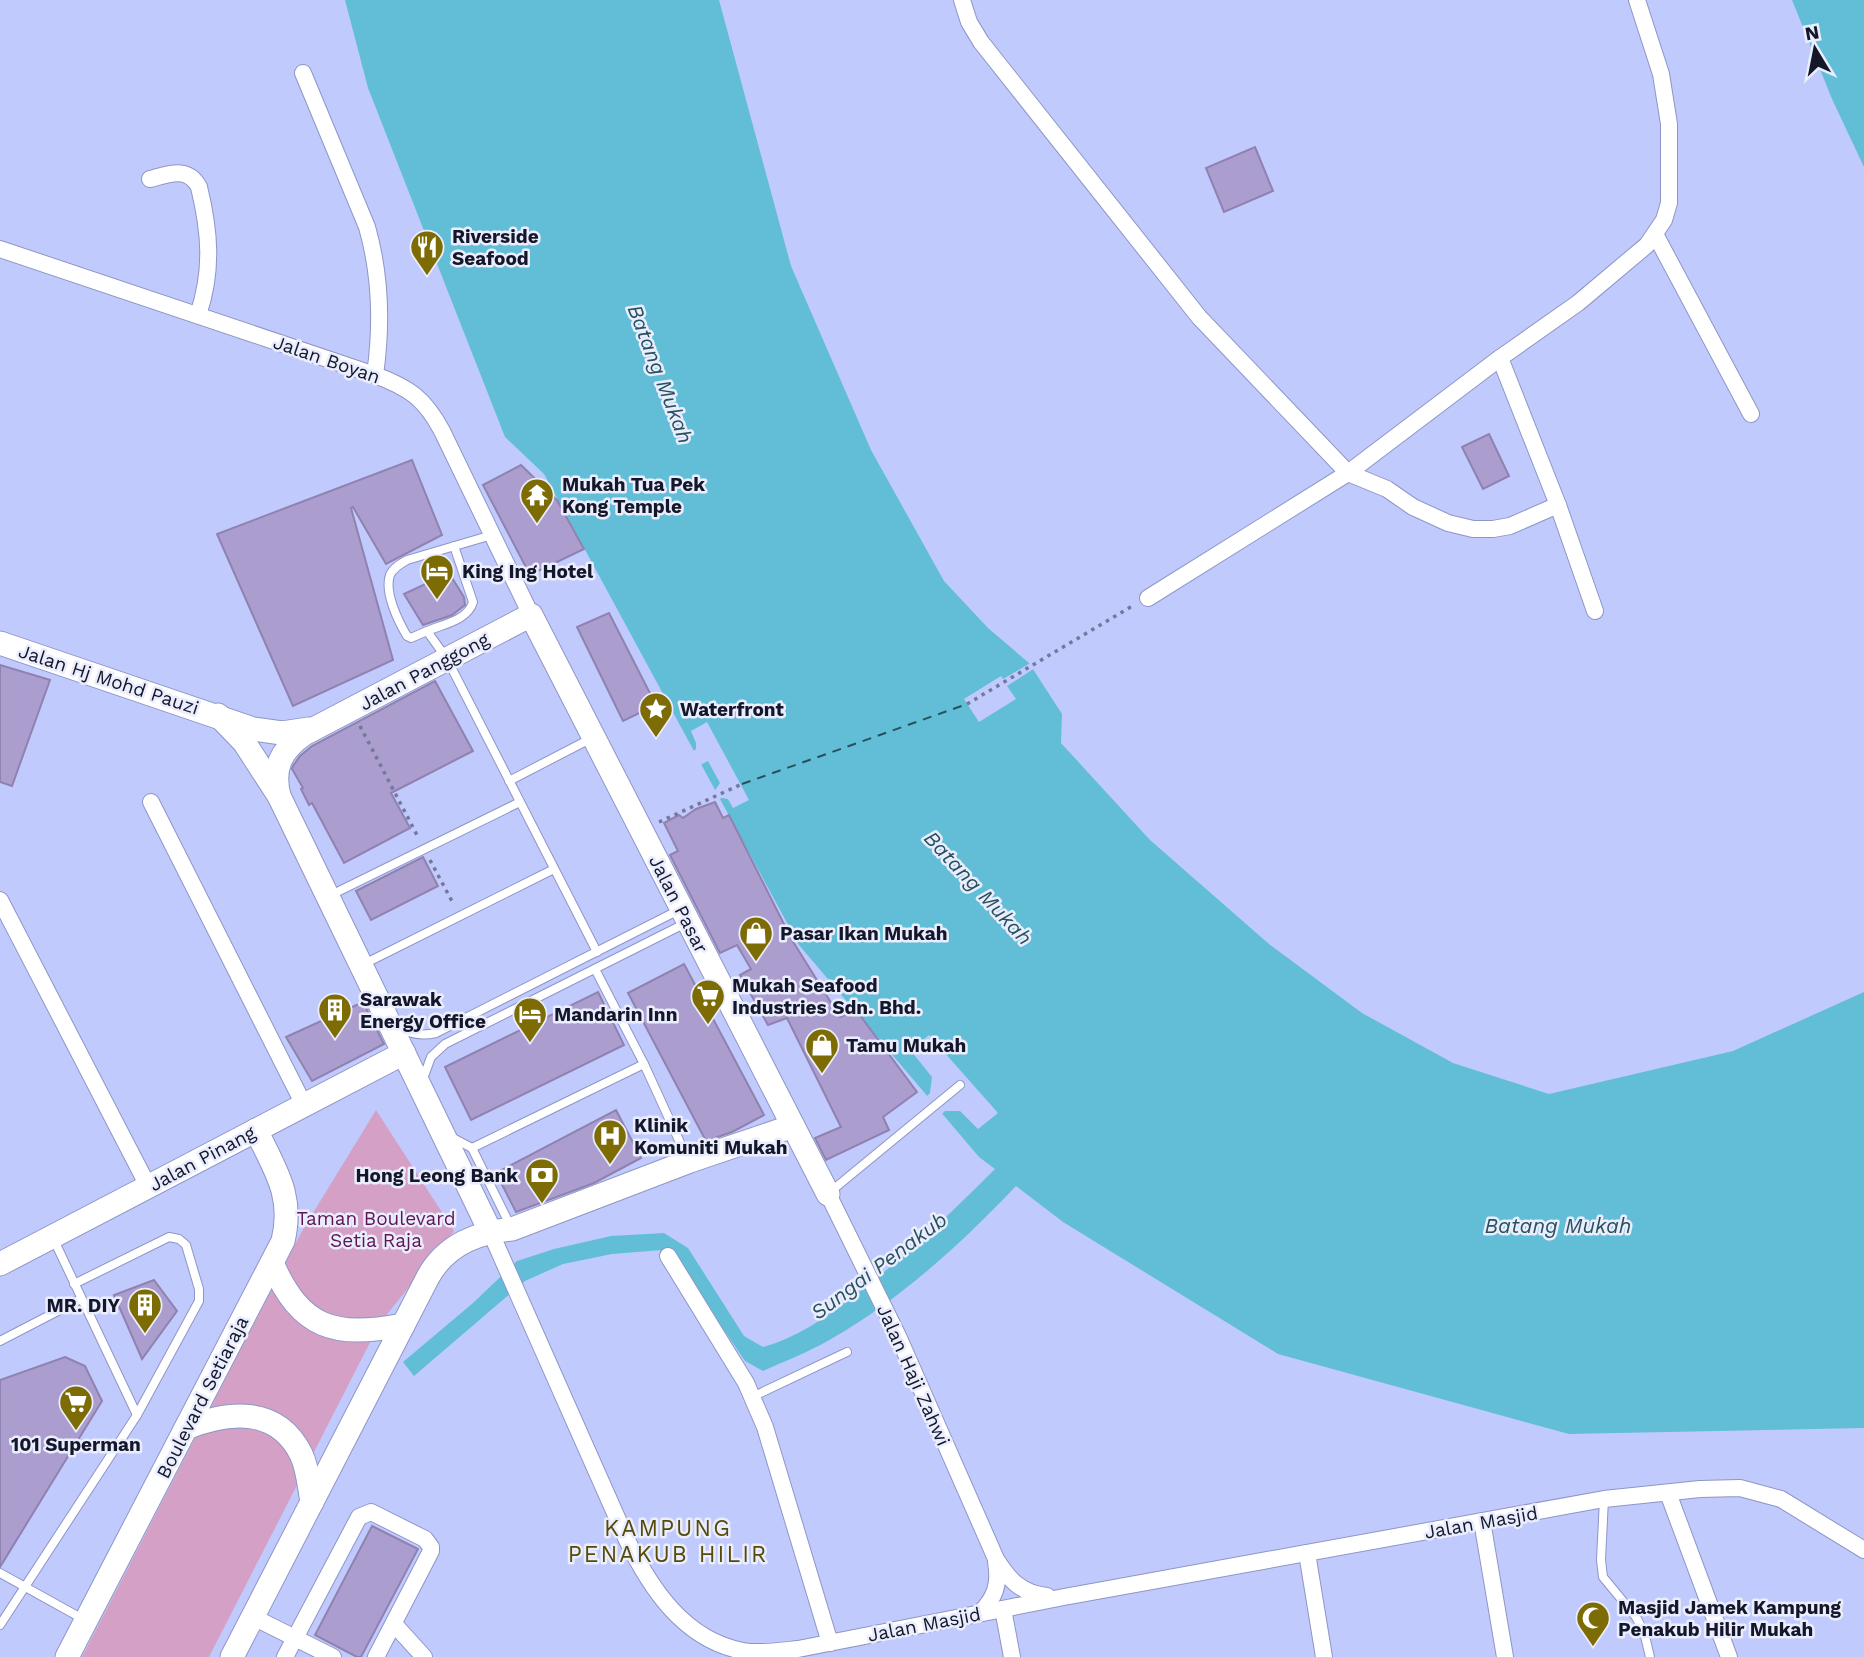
<svg xmlns="http://www.w3.org/2000/svg" width="1864" height="1657" font-family="'Work Sans',sans-serif">
	<style>
		.green { fill: #d4a0c5 }
		.water { fill: #62bed7 }
		.pier { fill: #c1cafd }
		.lines { fill: none; stroke-linecap: round; stroke-linejoin: round }
		.ferry { stroke: #28515c; stroke-width: 2; stroke-dasharray: 9 7; stroke-linecap: butt }
		.building { fill: #ab9ecf; stroke: #8f82b1; stroke-width: 2 }
		.lane-casing { stroke: #8e96c6; stroke-width: 10 }
		.street-casing { stroke: #8e96c6; stroke-width: 18 }
		.secondary-casing { stroke: #8e96c6; stroke-width: 25 }
		.path { stroke: #73799e; stroke-width: 3.5; stroke-dasharray: 3.5 5; stroke-linecap: butt }
		.lane { stroke: #fff; stroke-width: 8 }
		.street { stroke: #fff; stroke-width: 16 }
		.secondary { stroke: #fff; stroke-width: 23 }
		.labels { text-anchor: middle; stroke-width: 5; stroke-linejoin: round; paint-order: stroke }
		.poi-label { font-size: 19px; font-weight: bold; fill: #141729; stroke: #eaedfd; text-anchor: start }
		.street-label { font-size: 19px; fill: #141729; stroke: #eaedfd }
		.park-label { font-size: 19px; fill: #5f1650; stroke: #eaedfd }
		.water-label { font-size: 21px; font-style: italic; fill: #28515c; stroke: #eaedfd }
		.quarter-label { font-size: 23px; letter-spacing: 2px; fill: #564a08; stroke: #eaedfd }
	</style>
	<rect width="100%" height="100%" fill="#c1cafd"/>
	<path class="green" d="M376 1110 454 1231 380 1323 209 1657H82L302 1231Z"/>
	<g class="water">
		<path d="M345 0H719L791 266 871 450 944 581 988 628 1029 663 1062 714 1061 743 1150 840 1269 944 1362 1013 1453 1063 1549 1094 1733 1051 1864 992V1428L1569 1434 1278 1354 1063 1222 1016 1186C961 1244 901 1299 831 1339 809 1352 785 1361 763 1371L745 1361 686 1274 662 1250 612 1254 563 1264 525 1281 414 1376 403 1362 473 1303 517 1261 554 1249 611 1236 664 1233 688 1248 744 1336 763 1347C796 1338 824 1319 851 1298 903 1259 949 1215 995 1169L979 1157 799 945 544 474 505 437 368 88Z"/>
		<path d="M1792 0H1864V167L1832 99Z"/>
	</g>
	<g class="pier">
		<path d="M1032 662 1035 668 1007 686 1016 699 979 722 964 699 1001 676 1003 679Z"/>
		<path d="M707 722 749 800 733 808 728 799 722 798 717 800 713 793 720 783 708 761 698 766 691 753 696 749V743L691 731Z"/>
		<path d="M929 1035 998 1113 978 1129 960 1111H945L942 1114 927 1096 930 1093 932 1077 911 1051Z"/>
	</g>
	<g class="lines">
		<path class="ferry" d="M742 784 967 704"/>
	</g>
	<g class="building">
		<path d="M1255 147 1273 191 1224 212 1206 168Z"/>
		<path d="M1489 434 1509 476 1483 489 1462 447Z"/>
		<path d="M412 460 442 535 386 564 353 507 351 508 393 660 293 706 217 534Z"/>
		<path d="M521 465 557 500 584 549 530 575 483 485Z"/>
		<path d="M449 573 464 597 465 605 452 615 423 625 404 594Z"/>
		<path d="M609 613 656 705 623 721 577 627Z"/>
		<path d="M0 665 50 680 12 786 0 782Z"/>
		<path d="M435 681 473 751 391 793 410 828 344 863 312 803 309 805 301 789 303 788 292 769 293 766 300 756 312 746Z"/>
		<path d="M715 802 723 818 729 815 792 940 840 1017 856 1010 917 1092 883 1117 889 1130 826 1160 815 1138 841 1127 787 1018 768 1025 740 975 751 969 737 945 720 953 670 855 678 851 664 823 679 815 683 818 696 809Z"/>
		<path d="M423 857 438 886 371 920 356 891Z"/>
		<path d="M684 964 764 1115 732 1132 706 1141 628 993Z"/>
		<path d="M598 992 624 1045 471 1120 445 1067Z"/>
		<path d="M363 1002 384 1044 312 1081 286 1037Z"/>
		<path d="M616 1110 641 1158 594 1183 516 1212 496 1173Z"/>
		<path d="M154 1280 177 1311 142 1359 114 1295Z"/>
		<path d="M65 1357 85 1366 102 1401 0 1567V1380Z"/>
		<path d="M372 1526 418 1549 361 1657H357L315 1635Z"/>
	</g>
	<g class="lines">
		<g class="lane-casing">
			<g id="lane">
				<path d="M492 535 407 560C400 564 393 568 390 575 384 592 398 621 407 636L411 638 427 631 447 659 597 952"/>
				<path d="M427 631C444 624 468 620 473 602L454 546"/>
				<path d="M509 781 590 739"/>
				<path d="M331 895 520 802"/>
				<path d="M364 964 554 869"/>
				<path d="M398 1027C410 1035 422 1036 436 1033L679 910"/>
				<path d="M644 1064 688 1160"/>
				<path d="M423 1079 431 1057 445 1044 686 923"/>
				<path d="M451 1137 472 1148 644 1064 595 969"/>
				<path d="M472 1148 511 1227"/>
				<path d="M830 1192 960 1085"/>
				<path d="M53 1238 137 1415"/>
				<path d="M0 1341 81 1299"/>
				<path d="M752 1397 847 1352"/>
				<path d="M1604 1499 1601 1560 1603 1577 1636 1617 1644 1632 1650 1657"/>
				<path d="M0 1573 83 1619"/>
				<path d="M0 1625 137 1415 199 1301V1289L186 1245 179 1239 169 1237 74 1284"/>
			</g>
		</g>
		<g class="street-casing">
			<g id="street">
				<path d="M962 0 969 22 981 42 1199 317 1348 473 1387 489 1413 507 1448 523 1473 529H1493L1510 526 1558 505"/>
				<path d="M303 73 367 227C381 276 382 325 375 375"/>
				<path d="M150 179C169 174 188 166 199 187 210 232 213 271 198 315"/>
				<path d="M1655 234 1751 414"/>
				<path d="M0 249 375 375C410 388 425 399 442 431L531 615"/>
				<path d="M1500 358 1558 505 1595 611"/>
				<path d="M1148 598 1348 473 1500 358 1578 303 1647 245 1664 220 1669 203V124L1661 74 1637 0"/>
				<path d="M151 802 304 1105"/>
				<path d="M0 900 148 1186"/>
				<path d="M828 1194 898 1336 996 1559C1009 1580 1022 1594 1047 1596"/>
				<path d="M490 1231 626 1538C650 1588 684 1640 743 1651 761 1654 780 1651 798 1649L1064 1597 1604 1499 1700 1489 1740 1488 1781 1499 1864 1550"/>
				<path d="M668 1256 746 1383 765 1427 830 1643"/>
				<path d="M1668 1493 1729 1657"/>
				<path d="M1482 1521 1505 1657"/>
				<path d="M1307 1553 1324 1657"/>
				<path d="M1003 1609 1012 1657"/>
				<path d="M980 1613C995 1598 1000 1584 996 1562"/>
				<path d="M253 1617 333 1657"/>
				<path d="M394 1624 424 1657"/>
				<path d="M285 1657 359 1517 371 1512 425 1539 431 1547V1551L376 1657"/>
			</g>
		</g>
		<g class="secondary-casing">
			<g id="secondary">
				<path d="M0 643 253 729 282 733 309 729"/>
				<path d="M218 715 244 742 279 796 490 1231"/>
				<path d="M279 796C272 768 281 750 304 734L531 615 828 1194"/>
				<path d="M272 1263C301 1329 334 1338 403 1325"/>
				<path d="M0 1264 404 1053"/>
				<path d="M186 1428C229 1411 277 1406 301 1454 308 1468 309 1486 312 1502"/>
				<path d="M67 1657 283 1241C294 1195 275 1170 256 1130"/>
				<path d="M232 1657 428 1277C445 1246 477 1232 512 1229L690 1161 793 1126"/>
			</g>
		</g>
		<g class="path">
			<path d="M967 704 1134 605"/>
			<path d="M360 726 418 837"/>
			<path d="M659 822 742 784"/>
			<path d="M430 860 454 905"/>
		</g>
		<use href="#lane" class="lane"/>
		<use href="#street" class="street"/>
		<use href="#secondary" class="secondary"/>
	</g>
	<defs>
		<g id="restaurant-pin" transform="scale(1.75)"><path d="M0 17L-7.5 6A9.5 9.5 0 1 1 7.5 6Z" fill="#7d6b04" stroke="#eaedfd"/><path d="M-5-6h1v4h1v-4h1v4h1v-4h1v5L-1.5 .5V6h-2V.5L-5-1ZM5-6V6H3V1.5H1.5Q1.5-4 5-6Z" fill="#fff"/></g>
		<g id="temple-pin" transform="scale(1.75)"><path d="M0 17L-7.5 6A9.5 9.5 0 1 1 7.5 6Z" fill="#7d6b04" stroke="#eaedfd"/><path d="M0-6L5-2H3V0L6.5 2.5H4V6H1.5V3h-3V6H-4V2.5H-6.5L-3 0V-2H-5Z" fill="#fff"/></g>
		<g id="hotel-pin" transform="scale(1.75)"><path d="M0 17L-7.5 6A9.5 9.5 0 1 1 7.5 6Z" fill="#7d6b04" stroke="#eaedfd"/><path d="M-6-4.5h1.5V1H6V5H4.5V3h-9V5H-6ZM-4 0a1.8 1.8 0 1 1 3.6 0ZM.5 0V-2.5h3Q6-2.5 6 0Z" fill="#fff"/></g>
		<g id="sight-pin" transform="scale(1.75)"><path d="M0 17L-7.5 6A9.5 9.5 0 1 1 7.5 6Z" fill="#7d6b04" stroke="#eaedfd"/><path d="M0-6L1.8-2.2L6-1.7L2.9 1.2L3.7 5.4L0 3.3L-3.7 5.4L-2.9 1.2L-6-1.7L-1.8-2.2Z" fill="#fff"/></g>
		<g id="shop-pin" transform="scale(1.75)"><path d="M0 17L-7.5 6A9.5 9.5 0 1 1 7.5 6Z" fill="#7d6b04" stroke="#eaedfd"/><path d="M-5-2.5h2.3a2.7 3.5 0 0 1 5.4 0H5L5.5 6h-11ZM-1.5-2.5h3a1.5 2.3 0 0 0-3 0Z" fill="#fff"/></g>
		<g id="supermarket-pin" transform="scale(1.75)"><path d="M0 17L-7.5 6A9.5 9.5 0 1 1 7.5 6Z" fill="#7d6b04" stroke="#eaedfd"/><path d="M-6-5.5h2.5l.6 2H6L4.5 2H-2.5L-4.4-4H-6ZM-1.5 3.2a1.3 1.3 0 1 0 .1 0ZM3 3.2a1.3 1.3 0 1 0 .1 0Z" fill="#fff"/></g>
		<g id="building-pin" transform="scale(1.75)"><path d="M0 17L-7.5 6A9.5 9.5 0 1 1 7.5 6Z" fill="#7d6b04" stroke="#eaedfd"/><path d="M-4-6H4V6H1V3H-1V6H-4ZM-2.5-4.3h1.7v1.8h-1.7ZM.8-4.3h1.7v1.8H.8ZM-2.5-1h1.7V.8h-1.7ZM.8-1h1.7V.8H.8Z" fill="#fff"/></g>
		<g id="hospital-pin" transform="scale(1.75)"><path d="M0 17L-7.5 6A9.5 9.5 0 1 1 7.5 6Z" fill="#7d6b04" stroke="#eaedfd"/><path d="M-5-5h3v3.5h4V-5h3V5h-3V1.5h-4V5h-3Z" fill="#fff"/></g>
		<g id="bank-pin" transform="scale(1.75)"><path d="M0 17L-7.5 6A9.5 9.5 0 1 1 7.5 6Z" fill="#7d6b04" stroke="#eaedfd"/><path d="M-6-4H6V4H-6ZM0-2.3a2.3 2.3 0 1 0 0 4.6a2.3 2.3 0 1 0 0-4.6Z" fill="#fff"/></g>
		<g id="mosque-pin" transform="scale(1.75)"><path d="M0 17L-7.5 6A9.5 9.5 0 1 1 7.5 6Z" fill="#7d6b04" stroke="#eaedfd"/><path d="M3.5-4.9A6 6 0 1 0 3.5 4.9A5 5 0 1 1 3.5-4.9Z" fill="#fff"/></g>
	</defs>
	<g fill-rule="evenodd">
		<use href="#restaurant-pin" x="427" y="247"/>
		<use href="#temple-pin" x="537" y="495"/>
		<use href="#hotel-pin" x="437" y="571"/>
		<use href="#sight-pin" x="656" y="709"/>
		<use href="#shop-pin" x="756" y="933"/>
		<use href="#supermarket-pin" x="708" y="996"/>
		<use href="#building-pin" x="335" y="1010"/>
		<use href="#hotel-pin" x="530" y="1014"/>
		<use href="#shop-pin" x="822" y="1045"/>
		<use href="#hospital-pin" x="610" y="1136"/>
		<use href="#bank-pin" x="542" y="1175"/>
		<use href="#building-pin" x="145" y="1305"/>
		<use href="#supermarket-pin" x="76" y="1402"/>
		<use href="#mosque-pin" x="1593" y="1618"/>
	</g>
	<g class="labels">
		<g class="poi-label">
			<text x="452" y="243">Riverside<tspan x="452" dy="22">Seafood</tspan></text>
			<text x="562" y="491">Mukah Tua Pek<tspan x="562" dy="22">Kong Temple</tspan></text>
			<text x="462" y="578">King Ing Hotel</text>
			<text x="680" y="716">Waterfront</text>
			<text x="780" y="940">Pasar Ikan Mukah</text>
			<text x="732" y="992">Mukah Seafood<tspan x="732" dy="22">Industries Sdn. Bhd.</tspan></text>
			<text x="360" y="1006">Sarawak<tspan x="360" dy="22">Energy Office</tspan></text>
			<text x="554" y="1021">Mandarin Inn</text>
			<text x="846" y="1052">Tamu Mukah</text>
			<text x="634" y="1132">Klinik<tspan x="634" dy="22">Komuniti Mukah</tspan></text>
			<text x="518" y="1182" text-anchor="end">Hong Leong Bank</text>
			<text x="120" y="1312" text-anchor="end">MR. DIY</text>
			<text x="76" y="1451" text-anchor="middle">101 Superman</text>
			<text x="1618" y="1614">Masjid Jamek Kampung<tspan x="1618" dy="22">Penakub Hilir Mukah</tspan></text>
		</g>
		<g class="street-label">
			<text transform="translate(327 359) rotate(19)" y="7">Jalan Boyan</text>
			<text transform="translate(424 671) rotate(-28)" y="7">Jalan Panggong</text>
			<text transform="translate(109 679) rotate(18)" y="7">Jalan Hj Mohd Pauzi</text>
			<text transform="translate(679 904) rotate(63)" y="7">Jalan Pasar</text>
			<text transform="translate(202 1158) rotate(-28)" y="7">Jalan Pinang</text>
			<text transform="translate(914 1375) rotate(66)" y="7">Jalan Haji Zahwi</text>
			<text transform="translate(202 1397) rotate(-63)" y="7">Boulevard Setiaraja</text>
			<text transform="translate(1481 1522) rotate(-10)" y="7">Jalan Masjid</text>
			<text transform="translate(924 1624) rotate(-11)" y="7">Jalan Masjid</text>
		</g>
		<g class="park-label">
			<text x="376" y="1225">Taman Boulevard<tspan x="376" dy="22">Setia Raja</tspan></text>
		</g>
		<g class="water-label">
			<text transform="translate(660 374) rotate(69)" y="7">Batang Mukah</text>
			<text transform="translate(978 888) rotate(47)" y="7">Batang Mukah</text>
			<text x="1558" y="1233">Batang Mukah</text>
			<text transform="translate(879 1266) rotate(-37)" y="7">Sungai Penakub</text>
		</g>
		<g class="quarter-label">
			<text x="668" y="1536">KAMPUNG<tspan x="668" dy="26">PENAKUB HILIR</tspan></text>
		</g>
	</g>
	<g transform="translate(1815 49) rotate(350)" stroke="#eaedfd" stroke-width="5" paint-order="stroke">
	<path d="M0-5L12 26L0 18L-12 26Z" fill="#141729"/>
	<text y="-10" font-size="19" font-weight="bold" text-anchor="middle" fill="#141729">N</text>
	</g>
</svg>
